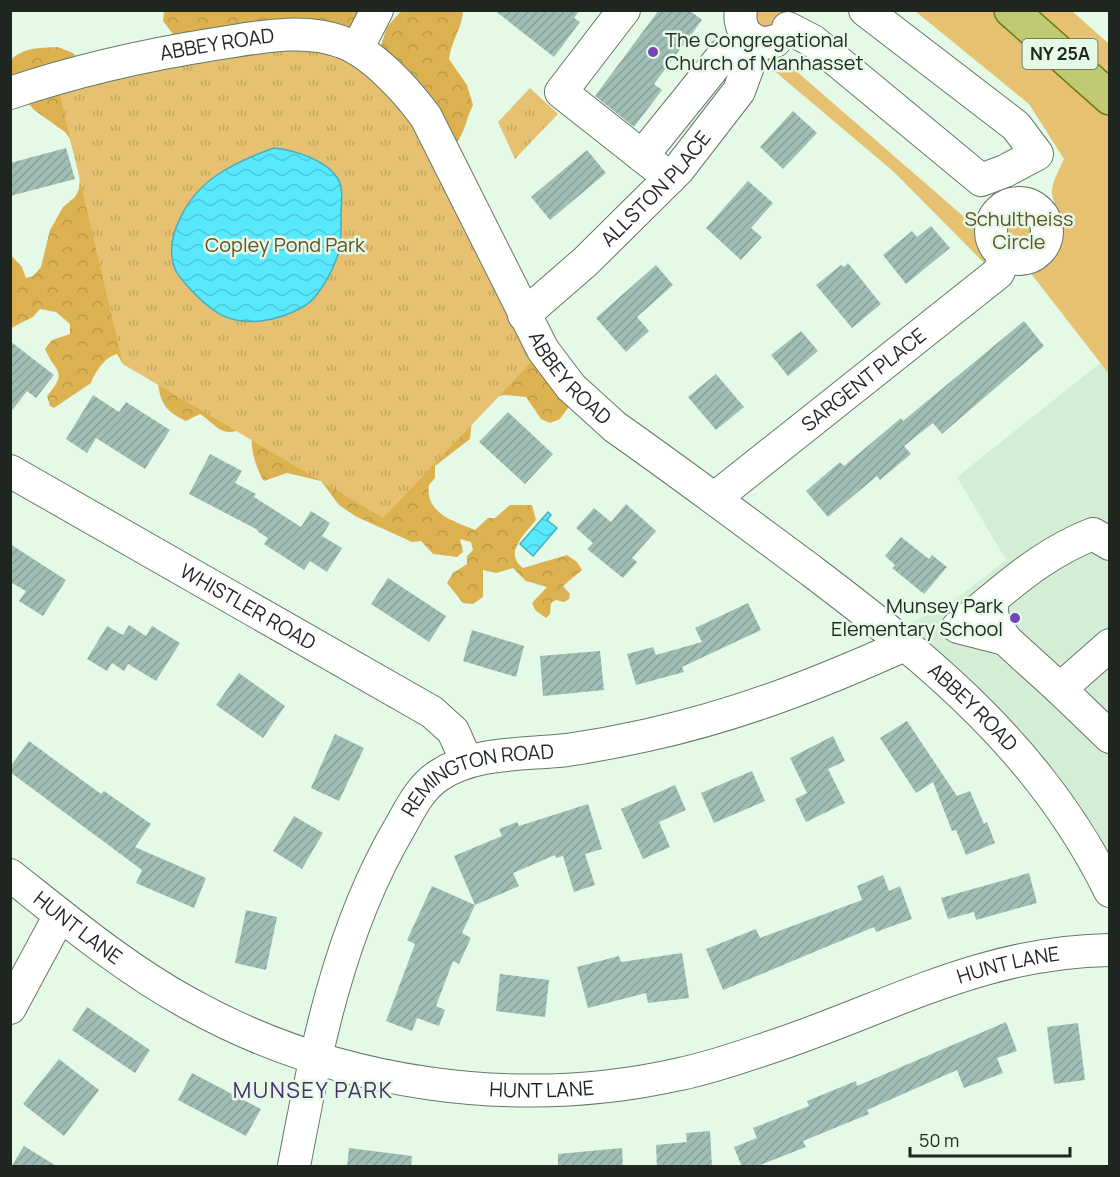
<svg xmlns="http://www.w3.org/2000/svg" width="1120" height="1177" font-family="Manrope,sans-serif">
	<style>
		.built { fill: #d3eed5 }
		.green { fill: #e5c171 }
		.forest { fill: url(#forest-crowns) }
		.park { fill: url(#park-tufts) }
		.water { fill: url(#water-waves); stroke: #48aebb; stroke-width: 1.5 }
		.building { fill: url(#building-hatch) }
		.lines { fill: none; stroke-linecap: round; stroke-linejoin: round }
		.minor-casing { stroke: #667867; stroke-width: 34 }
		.major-casing { stroke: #6d7a18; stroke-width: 36 }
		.minor { stroke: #fff; stroke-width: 32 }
		.major { stroke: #c1ca72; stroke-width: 33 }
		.poi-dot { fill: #7742b9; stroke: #e5fae6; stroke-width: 2 }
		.labels { text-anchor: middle; stroke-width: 5; stroke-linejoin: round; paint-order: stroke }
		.shield { fill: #e5fae6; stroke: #5a665b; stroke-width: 1.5 }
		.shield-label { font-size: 18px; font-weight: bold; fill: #1f261f }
		.poi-label { font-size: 20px; fill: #1f261f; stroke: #e5fae6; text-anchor: start }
		.street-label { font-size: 20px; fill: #1f261f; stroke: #e5fae6 }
		.park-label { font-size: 20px; fill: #625028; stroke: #e5fae6 }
		.quarter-label { font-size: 22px; letter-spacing: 1.5px; fill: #462e68; stroke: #e5fae6 }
	</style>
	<defs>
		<pattern id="forest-crowns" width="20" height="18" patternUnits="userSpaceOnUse" patternTransform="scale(1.5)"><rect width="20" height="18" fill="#dcb251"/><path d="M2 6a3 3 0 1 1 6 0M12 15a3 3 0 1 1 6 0" fill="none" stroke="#bc9946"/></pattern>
		<pattern id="park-tufts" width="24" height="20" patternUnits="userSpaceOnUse" patternTransform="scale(1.5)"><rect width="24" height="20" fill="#e5c171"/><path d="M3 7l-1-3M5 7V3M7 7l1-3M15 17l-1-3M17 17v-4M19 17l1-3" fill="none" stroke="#c4a661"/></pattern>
		<pattern id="water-waves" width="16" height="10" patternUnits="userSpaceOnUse" patternTransform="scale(1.5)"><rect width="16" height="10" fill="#59e9fe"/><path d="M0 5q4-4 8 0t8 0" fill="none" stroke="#4dc8d9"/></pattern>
		<pattern id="building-hatch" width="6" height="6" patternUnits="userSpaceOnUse" patternTransform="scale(1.5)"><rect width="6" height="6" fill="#a0bdb6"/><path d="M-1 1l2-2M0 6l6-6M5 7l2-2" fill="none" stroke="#89a29c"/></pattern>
	</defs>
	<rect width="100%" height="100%" fill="#e5fae6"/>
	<path class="built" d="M1100 363 1110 374 1109 891 1097 865 893 631 948 605 1006 560 957 477Z"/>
	<g class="green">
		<path d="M741 11H789L790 20 765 44 993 242 998 250 995 274 894 172 753 53Z"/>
		<path d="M915 11H1072L1109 44V374L1029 271C1058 261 1066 243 1058 213 1056 206 1051 196 1052 190 1053 180 1060 168 1064 159L1029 104Z"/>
	</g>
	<g class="forest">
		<path d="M164 11H373L377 57 387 27 401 11H463C462 29 451 41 449 59L467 85 473 105C466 119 465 133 455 145L175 37 163 21Z"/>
		<path d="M58 47 73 53 82 62 236 431C220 436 213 422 200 414L186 421C167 412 161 405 158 384L123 364 117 354C105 357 95 372 91 383L54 408 50 406 47 396C69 370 55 373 45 349L52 340 70 334V324L56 312 40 309 33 317 11 328 10 254 22 267 26 278 33 276 41 267 50 230 63 207 75 197 79 189 80 177 70 139 65 132 34 110 11 82V60C23 47 40 48 58 47Z"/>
		<path d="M509 324 573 401 560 419 550 423 541 419 526 397 504 395 486 399Z"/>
		<path d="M472 420 470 439 435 466V478L429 485C425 513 453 521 475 530L488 518H495L510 505H532L536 520C525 534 503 553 523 568L567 555 577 562 582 570 563 586 570 594 569 599 564 602 556 600 551 603 550 614 546 618 535 610 532 603 547 587 526 581 513 568 496 573 483 570V597L473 604 463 603 447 583 453 573 467 564V556L473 550 471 542 460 539 463 552 457 557 433 554 421 541 412 542 355 516 339 505 321 481 287 473 264 481C258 473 248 445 253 434Z"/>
	</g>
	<g class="park">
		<path d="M291 35 390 77 543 350 383 518 123 364 56 78Z"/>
		<path d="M530 88 558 114 515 159 498 122Z"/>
		<circle cx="1019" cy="231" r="28"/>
	</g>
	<g class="water">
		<path d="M274 148C294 150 327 160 338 179 344 189 341 204 341 215 341 229 342 246 336 260 331 274 318 297 306 305 278 322 239 330 212 309 202 302 179 279 175 269 162 236 190 193 217 175 235 163 254 155 274 148Z"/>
		<path d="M548 512 551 515 547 520 557 528 533 556 520 544Z"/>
	</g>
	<g class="building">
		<path d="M494 10H580L574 18 580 22 554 57Z"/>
		<path d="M659 10H689L702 20 654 84 662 90 634 127 595 96Z"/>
		<path d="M793 111 817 133 783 169 760 147Z"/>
		<path d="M66 148 75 179 10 196V163Z"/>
		<path d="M587 150 606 173 550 220 531 197Z"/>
		<path d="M748 181 773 203 751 228 762 237 741 260 706 228Z"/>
		<path d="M931 226 950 248 906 284 883 255 912 231 917 237Z"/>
		<path d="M848 263 881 304 852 328 816 285 841 265 844 267Z"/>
		<path d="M656 265 673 285 637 317 649 331 626 352 596 318Z"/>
		<path d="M1024 321 1044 346 942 434 933 423 904 446 911 454 880 480 877 476 828 517 806 491 840 462 844 466 901 418 903 421Z"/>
		<path d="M801 331 818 351 788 376 771 355Z"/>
		<path d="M10 341 54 375 36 398 27 391 10 413Z"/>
		<path d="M716 374 744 407 716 430 688 397Z"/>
		<path d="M93 395 119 412 126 402 170 430 145 469 96 438 87 453 66 439Z"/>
		<path d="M508 412 553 454 525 484 479 442Z"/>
		<path d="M210 454 242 471 235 483 256 494 254 497 301 527 311 511 330 523 322 536 342 548 327 572 310 561 304 570 264 544 268 538 257 531 258 530 189 494Z"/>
		<path d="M626 504 656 531 632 558 637 562 623 578 587 549 593 543 576 528 594 508 611 522Z"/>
		<path d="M901 537 929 559 932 555 947 567 924 594 892 568 895 565 885 556Z"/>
		<path d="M10 544 66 580 43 616 19 601 26 591 10 582Z"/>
		<path d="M388 578 446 616 429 642 371 604Z"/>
		<path d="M748 603 761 630 682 667 684 672 636 685 627 654 653 647 656 655 702 642 695 628Z"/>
		<path d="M129 625 146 636 152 626 180 643 156 681 128 664 124 671 112 663 107 671 87 659 107 626 123 635Z"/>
		<path d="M472 630 524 646 516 677 463 661Z"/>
		<path d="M600 651 604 690 543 696 540 656Z"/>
		<path d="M239 673 285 706 263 738 216 705Z"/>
		<path d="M907 721 957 796 970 791 984 824 987 822 995 843 966 855 956 830 952 831 933 782 916 793 880 738Z"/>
		<path d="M335 734 364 748 339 801 311 788Z"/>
		<path d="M833 736 845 761 828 769 845 803 806 822 795 799 807 793 790 758Z"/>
		<path d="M29 741 101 794 104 791 151 824 135 847 206 878 194 908 136 883 142 870 10 772V767Z"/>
		<path d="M752 771 765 801 714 823 701 793Z"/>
		<path d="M675 785 686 810 659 822 670 847 643 859 621 809Z"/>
		<path d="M588 804 602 849 585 854 595 885 574 892 563 856 556 858 555 855 513 873 519 886 475 905 454 856 502 836 499 829 517 822 519 826Z"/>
		<path d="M294 816 323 833 302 869 273 851Z"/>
		<path d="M1029 873 1037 903 976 920 974 912 948 919 941 898Z"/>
		<path d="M883 875 889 891 900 886 912 919 876 932 874 927 723 990 706 949 756 929 760 938 862 900 857 886Z"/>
		<path d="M432 886 475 905 462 933 471 938 459 964 453 961 436 1006 445 1010 439 1026 417 1018 412 1031 386 1021 415 944 407 940Z"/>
		<path d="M246 910 277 917 266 970 235 963Z"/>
		<path d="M682 953 689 998 648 1003 646 993 588 1008 577 967 619 956 621 962Z"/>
		<path d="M500 974 549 980 545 1017 496 1011Z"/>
		<path d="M87 1007 150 1050 135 1073 72 1030Z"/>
		<path d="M1006 1022 1017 1051 997 1058 1003 1073 964 1088 957 1070 867 1110 869 1114 803 1141 806 1147 755 1167H742L734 1147 757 1138 753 1128 809 1106 807 1101 856 1081 857 1086Z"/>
		<path d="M1078 1023 1085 1080 1054 1084 1047 1027Z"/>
		<path d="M59 1059 99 1090 64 1136 23 1104Z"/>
		<path d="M192 1073 261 1109 246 1136 178 1100Z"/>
		<path d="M710 1131 712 1167H657L656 1145 687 1142 686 1133Z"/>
		<path d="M24 1146 58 1167H11Z"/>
		<path d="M349 1148 412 1156 411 1167H347Z"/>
		<path d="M622 1148 623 1167H558V1154Z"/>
	</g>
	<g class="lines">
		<g class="minor-casing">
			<g id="minor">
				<path d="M624 10 561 92 670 178"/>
				<path d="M741 10C737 32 754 48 775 41"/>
				<path d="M788 28 813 41 981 180 1005 171 1037 154 1016 126 865 10"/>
				<path d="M357 49 377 10"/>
				<path id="s1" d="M10 93C78 70 145 55 215 44 255 38 303 27 342 42 373 53 407 91 426 117L543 350 571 387 615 427C682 474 747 523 813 572 933 663 1042 752 1110 891"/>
				<path d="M642 156 725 53 757 42"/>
				<circle cx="1019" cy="231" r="28"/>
				<path id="s2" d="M524 315 585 262 678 170 739 91 757 42"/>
				<path id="s3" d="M10 471 432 712 453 731 467 762"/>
				<path id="s4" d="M715 498 998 273 1006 256"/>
				<path d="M1110 544 1093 534C1054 549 1023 573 991 600L993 619 1005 639 1060 689 1110 645"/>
				<path d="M991 600 958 627 1005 639"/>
				<path d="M1060 689 1110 737"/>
				<path id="s5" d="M10 875C67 920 124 968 188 1003 334 1085 516 1111 680 1074 710 1068 741 1057 771 1047 889 1008 980 952 1110 950"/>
				<path d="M10 1008 60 915"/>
				<path id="s6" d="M294 1166C316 1050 339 930 400 827 410 809 420 788 438 776 474 751 525 755 567 750 594 746 621 741 648 735 742 714 820 683 907 644"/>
			</g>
		</g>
		<g class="major-casing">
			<path id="major" d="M1011 10 1110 98"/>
		</g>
		<use href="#minor" class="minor"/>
		<use href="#major" class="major"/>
	</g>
	<g class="poi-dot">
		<circle cx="653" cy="52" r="6"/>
		<circle cx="1015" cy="618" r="6"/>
	</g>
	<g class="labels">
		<rect class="shield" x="1022.5" y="39" width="75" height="30" rx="4.5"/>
		<g class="shield-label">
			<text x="1060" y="60">NY 25A</text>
		</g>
		<g class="poi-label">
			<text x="665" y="47">The Congregational<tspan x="665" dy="23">Church of Manhasset</tspan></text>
			<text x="1003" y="613" text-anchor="end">Munsey Park<tspan x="1003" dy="23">Elementary School</tspan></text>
		</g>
		<g class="street-label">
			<text dy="7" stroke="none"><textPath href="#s1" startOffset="213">ABBEY ROAD</textPath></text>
			<text dy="7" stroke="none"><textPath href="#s2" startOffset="183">ALLSTON PLACE</textPath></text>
			<text dy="7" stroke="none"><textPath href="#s1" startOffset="753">ABBEY ROAD</textPath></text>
			<text dy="7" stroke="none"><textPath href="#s4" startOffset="190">SARGENT PLACE</textPath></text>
			<text dy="7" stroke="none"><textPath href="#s3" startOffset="274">WHISTLER ROAD</textPath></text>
			<text dy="7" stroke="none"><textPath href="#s1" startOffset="1275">ABBEY ROAD</textPath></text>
			<text dy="7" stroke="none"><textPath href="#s6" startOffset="456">REMINGTON ROAD</textPath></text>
			<text dy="7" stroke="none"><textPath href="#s5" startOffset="86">HUNT LANE</textPath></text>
			<text dy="7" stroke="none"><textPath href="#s5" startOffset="1074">HUNT LANE</textPath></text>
			<text dy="7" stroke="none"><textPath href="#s5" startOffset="588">HUNT LANE</textPath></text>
		</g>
		<g class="park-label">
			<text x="1019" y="226">Schultheiss<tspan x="1019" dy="23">Circle</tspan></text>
			<text x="285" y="252">Copley Pond Park</text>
		</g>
		<g class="quarter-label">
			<text x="313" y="1098">MUNSEY PARK</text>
		</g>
	</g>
	<rect width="1120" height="1177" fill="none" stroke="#1f261f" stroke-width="24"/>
	<path d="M910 1147v9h160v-9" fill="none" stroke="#1f261f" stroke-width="3"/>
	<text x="919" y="1147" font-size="18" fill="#1f261f" stroke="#e5fae6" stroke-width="4.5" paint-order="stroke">50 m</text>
</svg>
